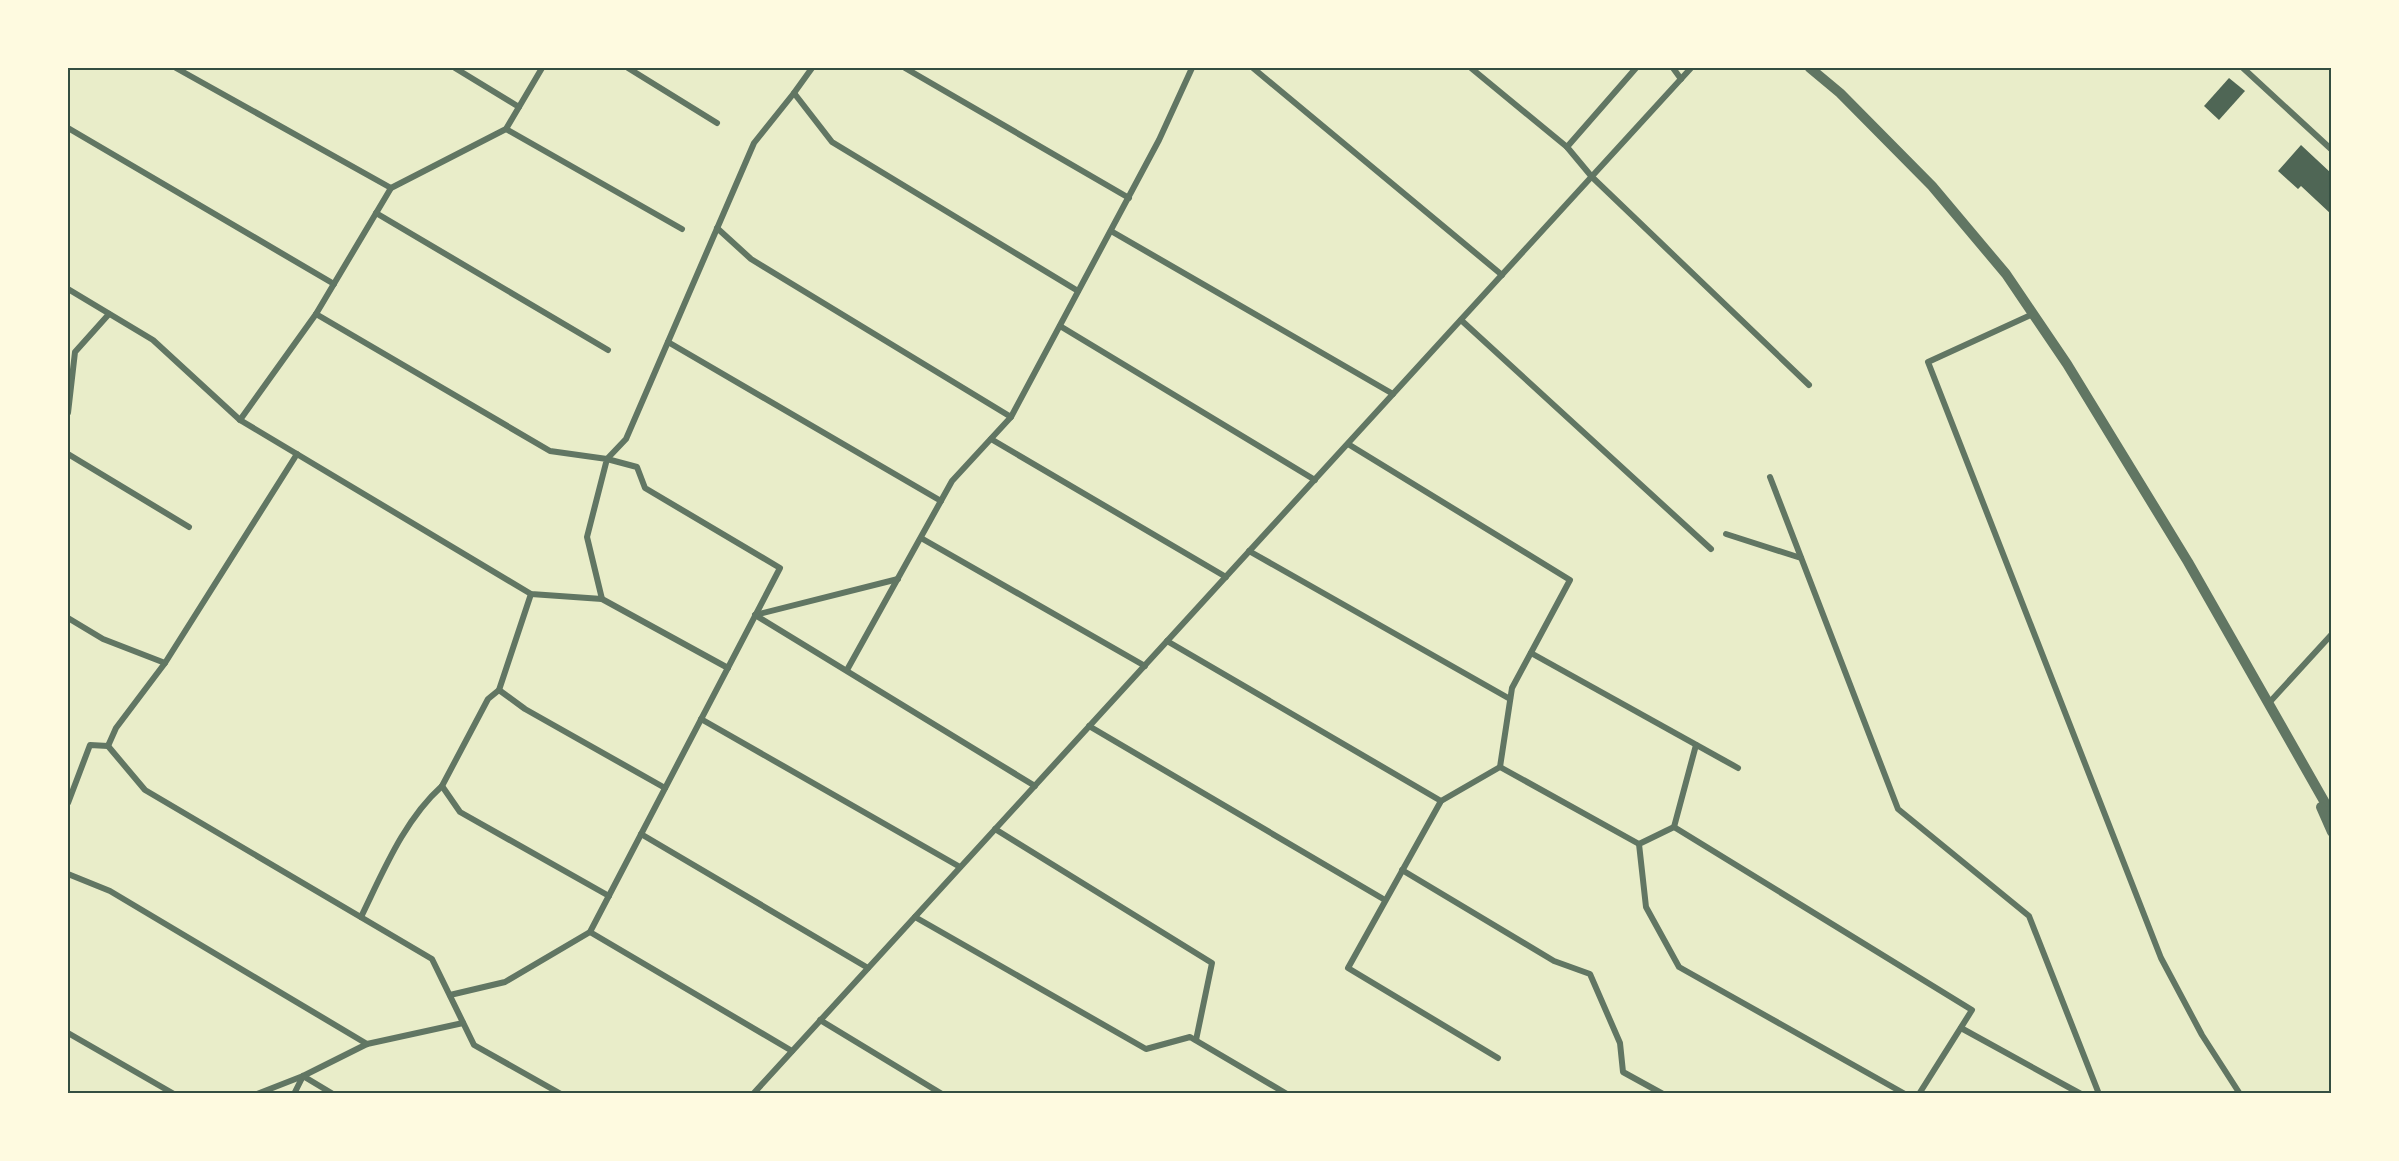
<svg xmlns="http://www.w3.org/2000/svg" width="2399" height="1161" font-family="'Archivo Narrow',sans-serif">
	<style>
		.building { fill: #4f6655 }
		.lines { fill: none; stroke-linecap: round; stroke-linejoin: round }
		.minor { stroke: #617663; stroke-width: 6 }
		.tertiary { stroke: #617663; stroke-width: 10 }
		.neatline { fill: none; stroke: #344e41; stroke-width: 2 }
	</style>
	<rect width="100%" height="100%" fill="#e9edc9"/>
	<g class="building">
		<path d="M2229 78 2245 91 2219 120 2204 106Z"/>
		<path d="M2301 145 2331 173V214L2301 186 2298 189 2278 171Z"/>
	</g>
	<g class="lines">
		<g class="minor">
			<path d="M176 68 391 188"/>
			<path d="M455 68 519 107"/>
			<path d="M628 68 717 123"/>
			<path d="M905 68 1129 198"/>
			<path d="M1253 68 1502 275"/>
			<path d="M1471 68 1567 147 1592 177 1809 385"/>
			<path d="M1673 68 1681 79"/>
			<path d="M2243 68 2332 150"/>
			<path d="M794 93 832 142 1078 291"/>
			<path d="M68 128 334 284"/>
			<path d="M506 129 682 229"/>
			<path d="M1567 147 1636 68"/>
			<path d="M376 213 608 350"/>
			<path d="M717 228 751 259 1011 417"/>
			<path d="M1111 231 1393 394"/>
			<path d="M68 289 153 340 240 420 531 594 602 599 728 668"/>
			<path d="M316 314 550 451 607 459 587 537 602 599"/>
			<path d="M2033 314 1928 362 2161 958 2202 1035 2240 1094"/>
			<path d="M1461 320 1711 549"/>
			<path d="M1060 326 1315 480"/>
			<path d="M668 342 941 501"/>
			<path d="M68 413 75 352 109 314"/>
			<path d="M240 420 316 314 391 188 506 129 542 68"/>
			<path d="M991 439 1226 577"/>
			<path d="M1348 444 1570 580 1512 688 1500 767 1441 801 1348 968 1498 1058"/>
			<path d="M68 454 189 527"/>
			<path d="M1770 477 1898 809 2029 916 2099 1094"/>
			<path d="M1726 534 1801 558"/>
			<path d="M921 538 1145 666"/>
			<path d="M1249 551 1510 699"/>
			<path d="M755 615 1035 786"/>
			<path d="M755 615 898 579"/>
			<path d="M68 618 103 639 165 663"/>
			<path d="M1167 641 1441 801"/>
			<path d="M1531 653 1738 768"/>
			<path d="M847 670 952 481 1011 417 1159 140 1192 68"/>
			<path d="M499 690 525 709 665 788"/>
			<path d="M2268 704 2332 634"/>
			<path d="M701 719 960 867"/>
			<path d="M1089 726 1385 900"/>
			<path d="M108 746 145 790 432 959 474 1045 561 1094"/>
			<path d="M1500 767 1639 844"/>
			<path d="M442 786 460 812 609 896"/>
			<path d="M68 803 90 745 108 746 116 728 165 663 297 454"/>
			<path d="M1674 827 1972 1010 1919 1094"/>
			<path d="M1674 827 1639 844 1646 907 1679 967 1905 1094"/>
			<path d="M1674 827 1696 745"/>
			<path d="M995 829 1212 963 1196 1040"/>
			<path d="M641 834 868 968"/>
			<path d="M1402 870 1554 961 1590 974 1620 1043 1623 1072 1663 1094"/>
			<path d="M68 874 110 891 367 1044"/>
			<path d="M361 917C383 872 404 820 442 786L488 699 499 690 531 594"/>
			<path d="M915 917 1146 1049 1190 1037 1287 1094"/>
			<path d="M590 932 792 1051"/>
			<path d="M450 995 505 982 590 932 780 568 645 488 637 467 607 459 626 439 754 143 794 93 812 68"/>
			<path d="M820 1020 942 1094"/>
			<path d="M1961 1028 2081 1094"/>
			<path d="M68 1033 174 1094"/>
			<path d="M257 1094 303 1076 367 1044 463 1023"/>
			<path d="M294 1094 303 1076 333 1094"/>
			<path d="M753 1094 1691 68"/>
		</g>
		<g class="tertiary">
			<path d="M1810 68 1840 93 1932 186 2006 274 2067 364 2188 562 2332 815"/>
			<path d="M2321 807 2332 832"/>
		</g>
	</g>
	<rect width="2399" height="1161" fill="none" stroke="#fefae0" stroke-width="138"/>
	<rect x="69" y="69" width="2261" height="1023" class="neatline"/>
</svg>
